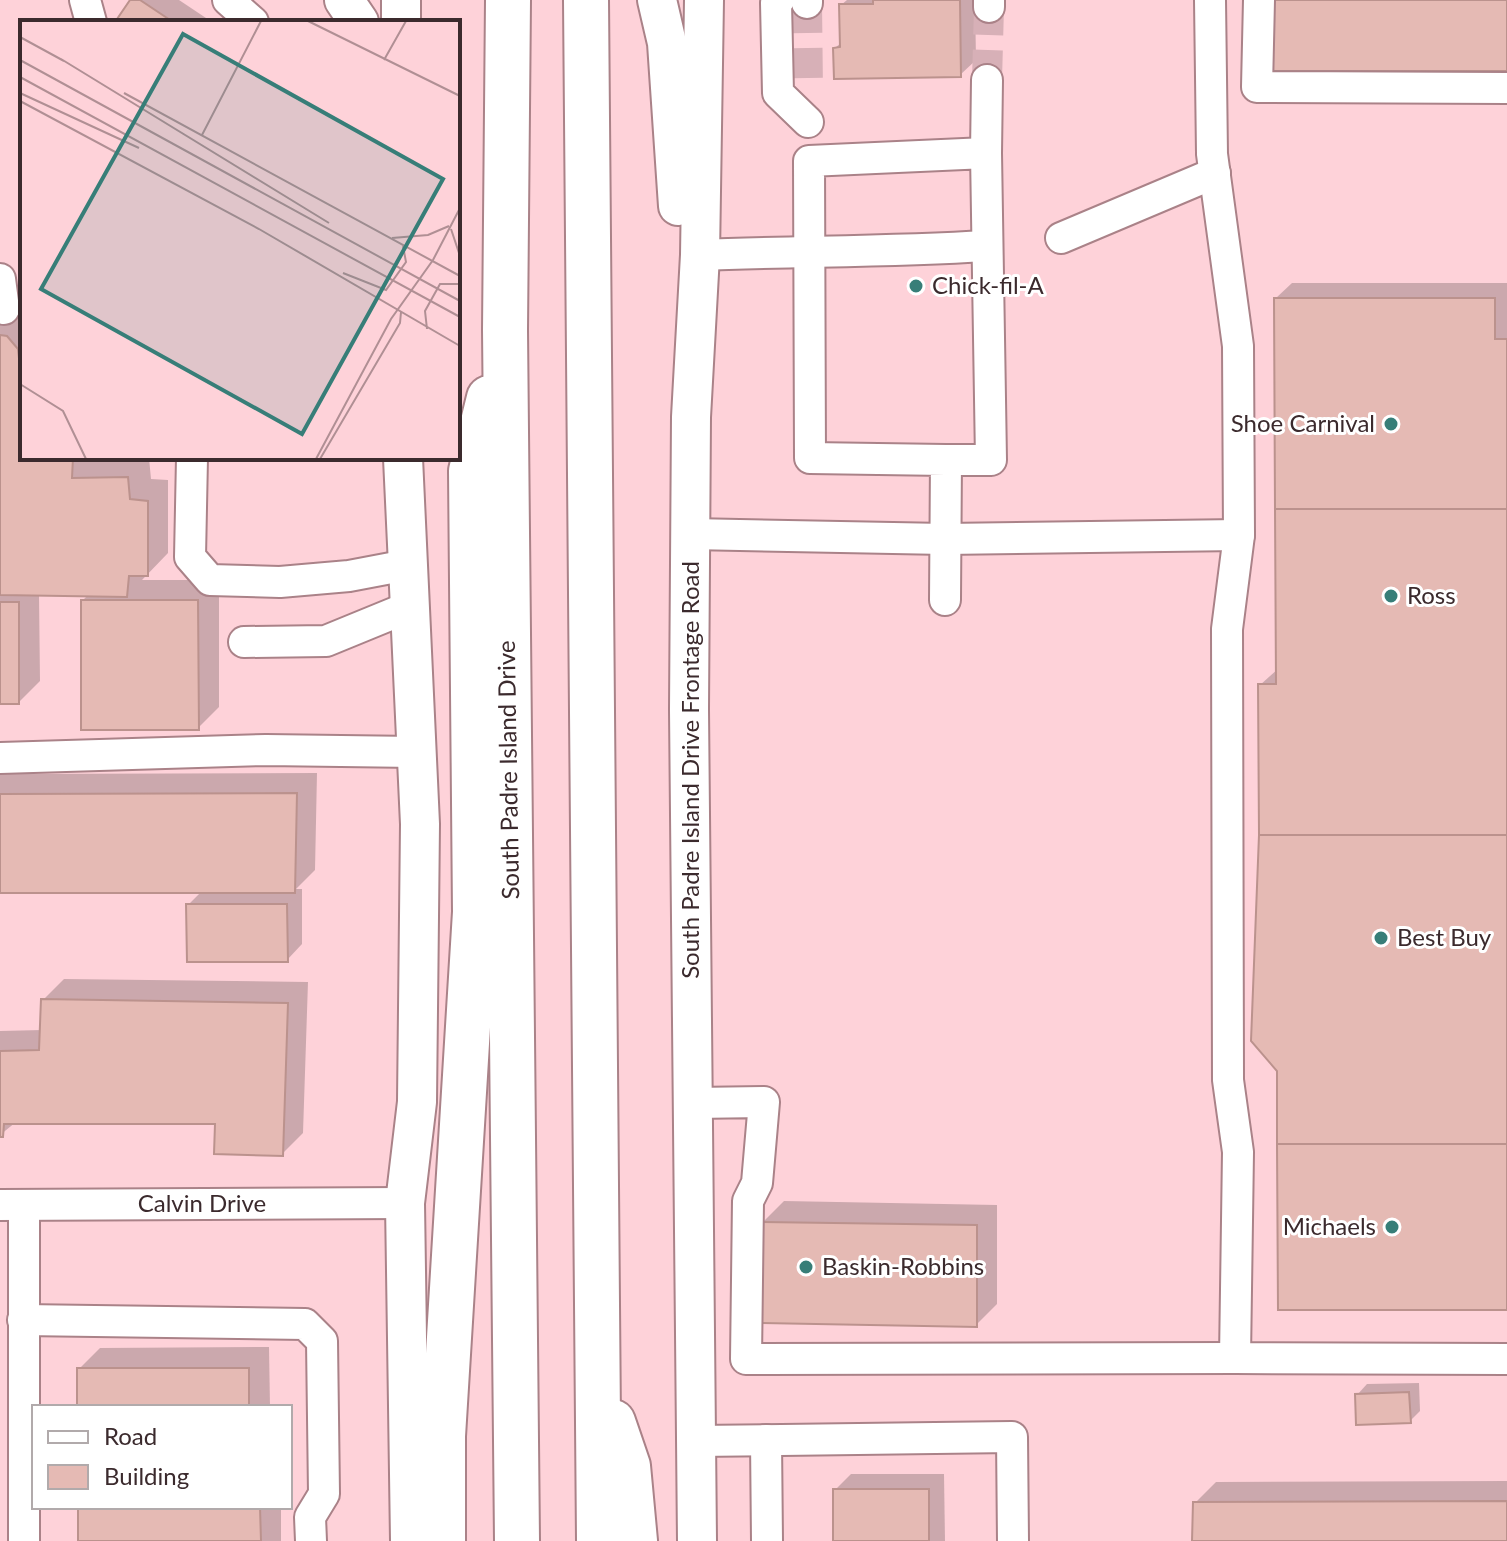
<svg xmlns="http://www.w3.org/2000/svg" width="1507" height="1541" font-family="Lato,sans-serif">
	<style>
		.shadow { fill: #0003 }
		.building { fill: #e5bab4; stroke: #bb928d; stroke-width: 2 }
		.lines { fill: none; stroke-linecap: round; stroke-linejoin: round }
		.minor-tunnel { stroke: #d7b0b7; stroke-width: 30; stroke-dasharray: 30 15; stroke-linecap: butt }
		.minor-casing { stroke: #aa8288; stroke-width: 34 }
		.major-casing { stroke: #aa8288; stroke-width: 42 }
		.highway-casing { stroke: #aa8288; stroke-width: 48 }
		.minor { stroke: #fff; stroke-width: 30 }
		.major { stroke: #fff; stroke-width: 38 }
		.highway { stroke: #fff; stroke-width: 44 }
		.poi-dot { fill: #377e78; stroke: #fff; stroke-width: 3 }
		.labels { text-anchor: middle; stroke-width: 6; stroke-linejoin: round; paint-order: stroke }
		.poi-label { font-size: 24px; fill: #3b2a2d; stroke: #fff; text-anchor: start }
		.street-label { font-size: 24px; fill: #3b2a2d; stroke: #fff }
		.inset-road { fill: none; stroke: #b08f94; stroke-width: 2 }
		.view { fill: #377e78; fill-opacity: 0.15; stroke: #377e78; stroke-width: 4 }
		.inset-edge { fill: none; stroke: #3b2a2d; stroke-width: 4 }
	</style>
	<rect width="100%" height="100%" fill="#fed2d9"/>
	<g class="shadow">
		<path d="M132 0H179L212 22H117Z"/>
		<path d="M847 0H975L976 60 960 75 835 48 842 42 841 5Z"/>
		<path d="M1292 283H1507V1308L1279 1070 1261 834 1260 685 1278 669 1276 298Z"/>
		<path d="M0 313 22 315V458H149L151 479 168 480V553L142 580H219V707L198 728 83 600 89 594H39L40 681 19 702H0Z"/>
		<path d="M317 773 315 870 296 889H302V944L287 960 188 905 202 891H0V774Z"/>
		<path d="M64 979 308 982 303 1133 282 1154 217 1122H16L0 1135V1031L42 1030 43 1000Z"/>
		<path d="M784 1201 997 1205V1304L976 1325 763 1222Z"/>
		<path d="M269 1347 270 1407H79V1369L100 1348Z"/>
		<path d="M1419 1383 1420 1411 1410 1421 1357 1395 1367 1384Z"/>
		<path d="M851 1474H944L945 1541H835V1490Z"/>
		<path d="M1507 1481V1541H1194L1195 1503 1216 1482Z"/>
		<rect x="80" y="1507" width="201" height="34"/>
	</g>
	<g class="building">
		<path d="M130 0H140L173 22H115Z"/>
		<path d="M873 0H960L961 77 834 79 833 48 840 47 839 4H873Z"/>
		<rect x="1273" y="0" width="234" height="71"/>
		<path d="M1274 298H1495V339H1507V509H1275Z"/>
		<path d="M0 335 7 336 18 349 22 387V458H73L72 478 128 477 130 499 148 501V576H129L127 597 0 595Z"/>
		<path d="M1275 509H1507V835H1259L1258 684H1276Z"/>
		<path d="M81 600H198L199 730H81Z"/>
		<rect x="0" y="602" width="19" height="102"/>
		<path d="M297 793 295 893H0V794Z"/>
		<path d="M1259 835H1507V1144H1277V1071L1251 1041Z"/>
		<path d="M186 904H287L288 962H187Z"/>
		<path d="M41 999 288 1003 283 1156 214 1154 215 1124H4L3 1137H0V1051L39 1050Z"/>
		<path d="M1277 1144H1507V1310H1278Z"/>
		<path d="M761 1222 977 1225V1327L760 1323Z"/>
		<rect x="77" y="1368" width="172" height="39"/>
		<path d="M1409 1392 1411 1423 1356 1425 1355 1394Z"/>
		<rect x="833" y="1489" width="96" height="52"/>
		<path d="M1507 1501V1541H1192L1193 1502Z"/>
		<path d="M78 1507H260L261 1541H78Z"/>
	</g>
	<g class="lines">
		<g class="minor-tunnel">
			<path d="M807 3 808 91"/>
			<path d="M987 80 989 7"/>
		</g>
		<g class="minor-casing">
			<g id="minor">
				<path d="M85 0 91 22"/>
				<path d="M228 0 253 22"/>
				<path d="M779 0 776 3 778 93 808 122"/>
				<path d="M807 0V3"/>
				<path d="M1210 0 1212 154 1238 346 1239 535 1227 629 1228 1080 1238 1152 1235 1358 1507 1359"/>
				<path d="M1259 0 1257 87 1507 88"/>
				<path d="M989 7V0"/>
				<path d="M986 153 987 80"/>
				<path d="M1061 238 1215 173"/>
				<path d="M700 255C795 251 890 252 986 246"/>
				<path d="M0 279 4 309"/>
				<path d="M192 458 190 557 210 580 280 582 349 576 407 565"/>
				<path d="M691 534 945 539 1239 535"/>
				<path d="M945 600 946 460 810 458 809 161 986 153 991 460H946"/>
				<path d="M244 642 326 641 409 607"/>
				<path d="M0 758 266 750 416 752"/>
				<path d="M693 1103 764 1102 757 1183 748 1201 746 1359 1235 1358"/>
				<path d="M0 1205 405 1203"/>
				<path d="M24 1205V1541"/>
				<path d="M23 1320 305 1324 322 1341 324 1494 310 1517 311 1541"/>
				<path d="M766 1440 767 1541"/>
				<path d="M696 1441 1012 1437 1013 1541"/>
			</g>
		</g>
		<g class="major-casing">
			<g id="major">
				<path d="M344 0 359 22"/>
				<path d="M401 0V22"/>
				<path d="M657 0 667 43 678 206"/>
				<path d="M403 458 420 824 417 1102 405 1203 410 1541"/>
				<path d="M697 1541 689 710 691 417 700 255 704 0"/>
			</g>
		</g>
		<g class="highway-casing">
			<g id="highway">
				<path d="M508 0 505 330 517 1541"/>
				<path d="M586 0 599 1541"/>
				<path d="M613 1422 628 1466 635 1541"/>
				<path d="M443 1541V1436L475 912 471 471 489 398"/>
			</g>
		</g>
		<use href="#minor" class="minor"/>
		<use href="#major" class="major"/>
		<use href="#highway" class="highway"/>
	</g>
	<g class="poi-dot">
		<circle cx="916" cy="286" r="8"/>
		<circle cx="1391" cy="424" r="8"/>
		<circle cx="1391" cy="596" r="8"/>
		<circle cx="1381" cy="938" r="8"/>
		<circle cx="1392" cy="1227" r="8"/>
		<circle cx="806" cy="1267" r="8"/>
	</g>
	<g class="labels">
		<g class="poi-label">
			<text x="932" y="294">Chick-fil-A</text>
			<text x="1375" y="432" text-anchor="end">Shoe Carnival</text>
			<text x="1407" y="604">Ross</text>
			<text x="1397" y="946">Best Buy</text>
			<text x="1376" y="1235" text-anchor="end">Michaels</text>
			<text x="822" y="1275">Baskin-Robbins</text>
		</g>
		<g class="street-label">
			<text transform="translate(509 770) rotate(-91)" y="8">South Padre Island Drive</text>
			<text transform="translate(691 770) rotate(-90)" y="8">South Padre Island Drive Frontage Road</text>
			<text x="202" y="1212">Calvin Drive</text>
		</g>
	</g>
	<g transform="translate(20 20)">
		<rect width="440" height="440" fill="#fed2d9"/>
		<path class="inset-road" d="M288 1 440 76M0 17 44 41M41 39 309 203M0 40 440 281M364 40 386 1M0 57 440 297M0 73 119 128M104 73 440 256M0 81 239 209 440 326M182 115 241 1M431 209 440 236M372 218 408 215 429 206M323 253 366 270 386 242 383 226M407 309 405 291 420 264H440M0 364 43 391 66 439M296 439 371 299 413 240 440 188M300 439 380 303 381 292"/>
		<path class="view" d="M163 14 423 159 282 414 21 269Z"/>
		<rect width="440" height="440" class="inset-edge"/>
	</g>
	<rect x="32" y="1405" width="260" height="104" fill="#ffffff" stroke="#b1aaab" stroke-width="2"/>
	<rect x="48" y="1431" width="40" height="12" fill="#ffffff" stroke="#b1aaab" stroke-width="2"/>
	<text x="104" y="1445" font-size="24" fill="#3b2a2d">Road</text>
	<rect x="48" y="1465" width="40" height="24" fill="#e5bab4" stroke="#b1aaab" stroke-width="2"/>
	<text x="104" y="1485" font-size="24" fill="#3b2a2d">Building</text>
</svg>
